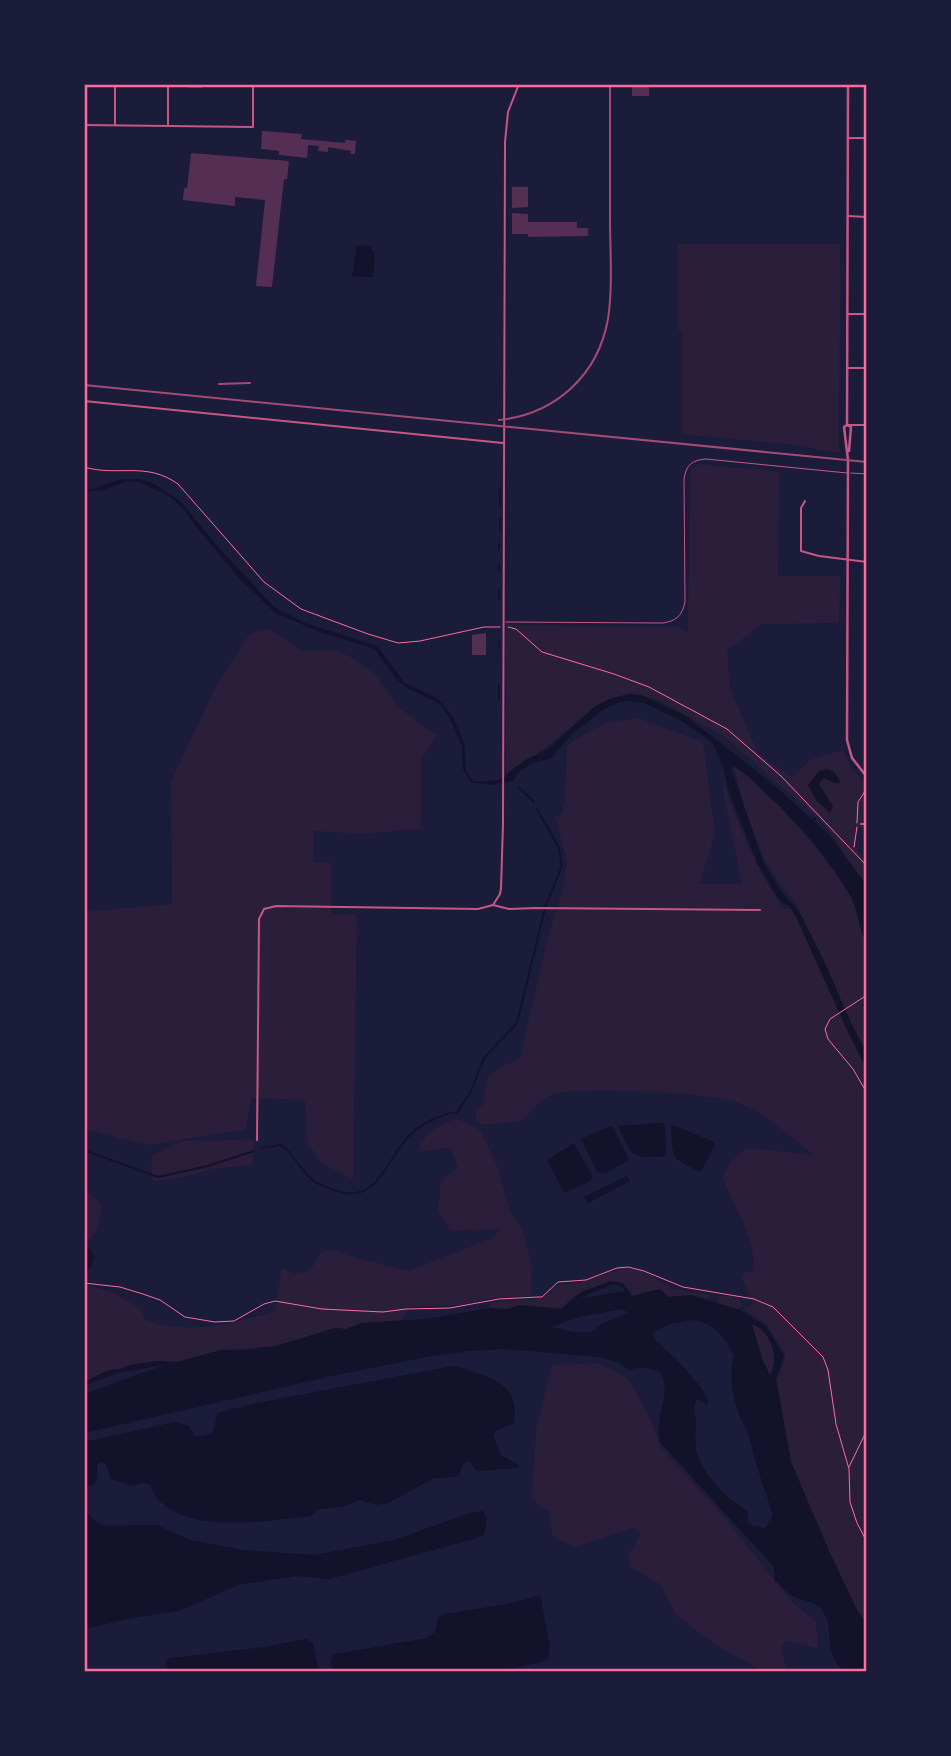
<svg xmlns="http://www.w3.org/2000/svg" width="951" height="1756" font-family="Overpass,sans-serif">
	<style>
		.green { fill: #2a1e3b }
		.water { fill: #12122b; fill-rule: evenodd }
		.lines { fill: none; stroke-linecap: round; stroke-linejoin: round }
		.stream { stroke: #12122b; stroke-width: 2 }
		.building { fill: #542f53 }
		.path { stroke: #ff6b9d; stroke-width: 1 }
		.service { stroke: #c65784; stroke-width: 1 }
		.minor { stroke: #c65784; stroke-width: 2 }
		.tertiary { stroke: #c65784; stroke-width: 2.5 }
		.rail { stroke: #a44b75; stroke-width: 2 }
		.neatline { fill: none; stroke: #ff6b9d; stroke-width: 2.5 }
	</style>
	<rect width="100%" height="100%" fill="#1b1b3a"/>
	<g class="green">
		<path d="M678 244H840L839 452 822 451 805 446 682 434V331L678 330Z"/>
		<path d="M700 464 779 472 778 576H840L839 623 762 624 727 651 730 688 758 753 789 776H793L811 759 843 750 852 769 867 784V827L858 828 856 847 867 864V1000L861 1005 867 1007V1624L857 1610 830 1553 791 1462 776 1379 784 1364 785 1353 766 1324 744 1310 753 1304 742 1278 745 1272 753 1271C758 1237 732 1207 723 1177L730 1162 747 1148 814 1155C790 1137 767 1114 739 1103 715 1093 579 1086 555 1094 541 1098 532 1110 522 1121L482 1125 476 1120V1115L477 1110 483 1104 488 1078 497 1069 520 1058 548 937 564 886 567 861 555 816 561 815 565 801 567 745 605 723 638 718 703 742 715 834 699 884H742L722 785H725C738 828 759 871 783 909L799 908 766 864 745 810 734 767 748 776 763 792 780 806 814 845 846 889 847 858 831 833 816 817 726 738 657 699 628 693 596 707 506 779V623L514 625 678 627 688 633 690 473 693 467Z"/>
		<path d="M270 629 302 651 335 650 349 656 375 674 399 708 437 735 421 759V829L361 834 314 831 313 862 331 863V914H357L353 1179 321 1163 307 1141 305 1100 251 1098 246 1129 148 1145 84 1129V912L172 904 171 781 216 686 250 633Z"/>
		<path d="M458 1119 481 1131 498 1169 510 1211 523 1231 528 1251 532 1269 531 1296 488 1299 458 1305 409 1307 402 1320 362 1323 346 1329 335 1328 276 1346 221 1350 177 1362 157 1361 130 1365 120 1369 109 1370 84 1382V1284L115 1293 142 1310 144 1319C185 1337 235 1323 275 1311L282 1267 293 1274 310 1271 321 1252 333 1249 357 1258 409 1271 492 1238 501 1229 451 1231 438 1212 441 1181 458 1168 451 1148 418 1151C424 1132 439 1125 458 1119Z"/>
		<path d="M254 1140 252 1165 212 1169 184 1177 154 1181 151 1175 152 1155 184 1141Z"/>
		<path d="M84 1190 103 1205 96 1232 89 1239 84 1236Z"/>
		<path d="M624 1268 645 1272 674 1289 710 1295 708 1299 690 1295 668 1297 660 1289 632 1296 630 1290 611 1281 572 1298 561 1309 520 1305 508 1309 490 1308 489 1303 492 1302 543 1298 559 1284 579 1283Z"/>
		<path d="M721 1295 740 1298 742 1307 737 1309 717 1303Z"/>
		<path d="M752 1324C771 1331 780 1358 770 1375L762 1359Z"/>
		<path d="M598 1363 629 1379 649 1416 662 1449 726 1519 791 1601 816 1622 818 1649 785 1640 781 1650 788 1672H764L713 1643 676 1615 660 1584 630 1567 629 1555 641 1533 634 1527 576 1547 553 1537 549 1512 532 1499 536 1431 552 1365Z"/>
	</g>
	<g class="water">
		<path d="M357 245 369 246 375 253 373 277 352 276Z"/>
		<path d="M121 479H139L153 483 180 501 220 549 274 607 305 623 377 646 405 683 437 698 452 715 464 742 466 770 470 778 475 782 499 780 525 760 548 749 595 706 612 698 630 694 641 695 686 716 775 786 829 835 867 885V942C857 928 859 911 851 897 830 859 801 827 770 797 758 786 748 774 733 766L731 768 763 861 780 890 799 911 824 961 853 1027 867 1052V1070L847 1030 796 917 789 906 780 901 757 863 730 795 722 764 712 742 680 720 663 712 645 703 629 701 620 702 604 709 572 734 550 759 532 763 519 772 513 781 490 785 471 782 463 770 462 746 449 717 440 704 407 688 396 679 375 649 320 632 275 613 240 579 193 523 185 510 169 496 139 482 128 481 103 490 84 492V489H93Z"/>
		<path d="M828 769 834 772 841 783H834L824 778 819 784 833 806 830 813 816 800 808 785 819 771Z"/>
		<path d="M663 1123 665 1124 666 1154 665 1156C629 1159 633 1156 618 1126Z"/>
		<path d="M673 1125 714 1142 715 1145 701 1172C670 1158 673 1159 671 1126Z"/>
		<path d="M611 1126 614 1128 629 1160 604 1174 597 1172 581 1139Z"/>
		<path d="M574 1143 592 1176 591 1181 564 1193 547 1160Z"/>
		<path d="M627 1176 630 1181 588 1203 584 1197Z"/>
		<path d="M84 1240 95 1257 90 1268 85 1271Z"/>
		<path d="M611 1281 623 1283 632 1296 660 1289 668 1297 690 1295 740 1310 766 1326 784 1356 776 1379 791 1462 830 1553 857 1610 867 1624V1672H845C819 1649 838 1624 819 1607 812 1601 800 1600 792 1596 786 1592 781 1585 775 1581L774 1567 660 1442C654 1414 673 1392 660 1372 649 1368 640 1366 629 1370L619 1363 601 1357 503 1349 470 1351 432 1356 332 1376 84 1433V1394L168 1364 118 1373 84 1386V1382L109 1370 120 1369 130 1365 157 1361 177 1362 221 1350H243L276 1346 335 1328 346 1329 362 1323 426 1319 490 1308 508 1309 519 1305 561 1309 581 1292ZM613 1284 623 1287 625 1291 578 1299ZM622 1309 629 1313 603 1323 592 1332H573L551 1327 579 1317ZM692 1320C715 1323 724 1336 734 1356 728 1375 733 1401 741 1419 744 1426 749 1432 750 1439 755 1464 764 1487 772 1512V1517L765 1528 750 1525 748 1522 747 1510C728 1500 703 1475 697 1453 694 1442 696 1432 696 1421 695 1412 693 1407 697 1399L708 1405C710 1389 667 1351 654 1339L653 1333 669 1324ZM752 1324C771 1331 780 1358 770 1375L762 1359Z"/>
		<path d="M453 1366C461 1367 467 1370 474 1372 502 1380 519 1392 514 1423L497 1430 493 1435 501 1455 520 1466 517 1468 477 1471 469 1461 463 1463 459 1475C450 1479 443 1477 434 1478L389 1503 376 1505 360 1500 342 1507 318 1509 311 1516C267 1521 169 1538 150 1485L143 1483 133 1486 111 1479 106 1464 101 1462 97 1464V1479L94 1486 84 1485V1442L175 1422 189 1426 194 1436H202L213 1433 217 1414 220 1412 257 1403Z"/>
		<path d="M84 1510 99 1524 109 1526 157 1525 190 1540 243 1550 315 1555 394 1540 467 1514 483 1511 487 1517 484 1535 470 1540 329 1579 298 1576 238 1585 179 1611 132 1618 84 1629Z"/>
		<path d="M540 1595 550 1646 548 1659 542 1662 497 1672H333L330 1659 335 1654 427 1638 435 1632 438 1617 445 1614 507 1604Z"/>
		<path d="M307 1639 313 1643 319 1672H167L166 1660 171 1658 265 1647Z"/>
	</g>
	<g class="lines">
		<g class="stream">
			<path d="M500 489V507"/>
			<path d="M500 519V530"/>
			<path d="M499 544V549"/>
			<path d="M499 571V564"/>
			<path d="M499 590V599"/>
			<path d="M499 642V648"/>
			<path d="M499 685V699"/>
			<path d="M518 787 534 802"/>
			<path d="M813 821 815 818"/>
			<path d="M261 1148 281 1145C295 1154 300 1171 314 1181 319 1185 327 1187 334 1190 381 1207 386 1155 413 1132 419 1126 429 1121 436 1118 444 1115 449 1112 457 1113L470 1093 484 1058 517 1023 545 908 562 866 559 848 537 809"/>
			<path d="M84 1150 158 1177 208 1166 254 1151"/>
		</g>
	</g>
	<g class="building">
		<rect x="188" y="84" width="14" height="4"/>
		<rect x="632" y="84" width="17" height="12"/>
		<path d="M262 131 302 134 301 139 345 143V140L356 141 355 154H350L351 151 328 147V152L318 151 319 146 308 145 307 158 279 155V151L261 149Z"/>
		<path d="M191 153 289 161 287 179H284L272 287 256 286 265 200 235 197V206L183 200 184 188H187Z"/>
		<path d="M512 187H528V207L512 208Z"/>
		<path d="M512 213 528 214V222H577V228H588V236L528 237V234H512Z"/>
		<path d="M486 633V655H472V635Z"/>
	</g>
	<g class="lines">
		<g class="path">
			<path d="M84 467C118 477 146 461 178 484L264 582 301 609 368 634 398 643 420 641 484 627H500"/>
			<path d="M508 627 516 629 542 652 614 674 649 687 727 729 781 776 867 866"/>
			<path d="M857 823 858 802 867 788"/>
			<path d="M854 847 857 827"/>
			<path d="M867 995 830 1019 825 1029 828 1039 853 1069 867 1093"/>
			<path d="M84 1283 120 1287 143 1294 160 1300 185 1317 215 1322 234 1321 264 1304 275 1301 322 1309 383 1312 406 1309 450 1308 499 1299 538 1297H542L558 1282 586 1280 617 1268 628 1267 644 1271 683 1287 754 1299 773 1307 823 1357 828 1370 836 1424 849 1469 850 1502 857 1523 867 1542"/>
			<path d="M849 1467 867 1430"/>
		</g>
		<g class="service">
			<path d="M851 473 867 474"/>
			<path d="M506 622 663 623C676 621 682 616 685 602L684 479C686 465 692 460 706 459L847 473"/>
		</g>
		<g class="minor">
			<path d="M115 84V125"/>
			<path d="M84 125 253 127V84"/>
			<path d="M168 125V84"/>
			<path d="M849 138H867"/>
			<path d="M848 216 867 217"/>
			<path d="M848 314H867"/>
			<path d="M848 368H867"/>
			<path d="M84 401 503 443"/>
			<path d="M848 425H867"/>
			<path d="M805 501 801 508V551L819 556 867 562"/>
			<path d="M861 824H867"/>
			<path d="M493 905 500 894 501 888 503 824 505 142 508 112 519 84"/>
			<path d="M257 1140 259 919 264 909 276 906 478 909 493 905 509 909 536 908 760 910"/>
		</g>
		<g class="tertiary">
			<path d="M848 84 847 425 844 427 848 460"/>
			<path d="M847 425 851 427 849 451"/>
			<path d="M848 461 847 740 852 758 867 777"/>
		</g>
		<g class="rail">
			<path d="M219 384 250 383"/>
			<path d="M84 385 867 462"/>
			<path d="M499 420C556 414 598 375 608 319 613 286 610 251 610 218 610 173 610 129 610 84"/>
		</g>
	</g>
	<rect width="951" height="1756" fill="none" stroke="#1b1b3a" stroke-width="172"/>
	<rect x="86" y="86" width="779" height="1584" class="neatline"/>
</svg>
